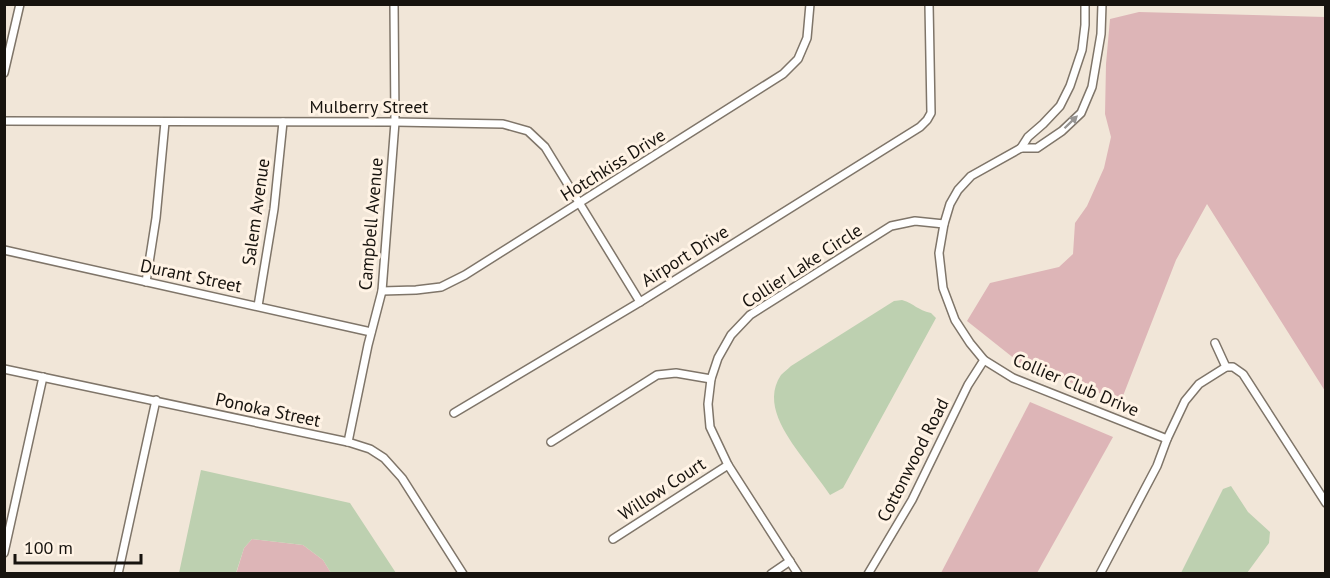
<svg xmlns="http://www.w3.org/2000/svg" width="1330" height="578" font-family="'PT Sans',sans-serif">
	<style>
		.green { fill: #ddb5b7 }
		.water { fill: #bdd0b0 }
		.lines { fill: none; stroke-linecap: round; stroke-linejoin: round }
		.minor-casing { stroke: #7f7569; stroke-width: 10 }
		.minor { stroke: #fff; stroke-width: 7 }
		.oneway { fill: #979593 }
		.labels { text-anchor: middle; stroke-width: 6; stroke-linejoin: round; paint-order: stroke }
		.street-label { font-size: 18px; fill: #17130e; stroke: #fff3e5 }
	</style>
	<rect width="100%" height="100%" fill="#f1e6d8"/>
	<g class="green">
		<path d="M1139 12 1325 17V391L1207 204 1176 260 1121 401 1021 364 967 321 990 283 1059 267 1073 254 1075 223 1087 206 1104 168 1111 137 1105 114 1106 64 1110 19Z"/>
		<path d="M1030 402 1113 437 1037 573H941Z"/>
		<path d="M252 539 303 545 323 560 331 573 236 574 244 548Z"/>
	</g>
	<g class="water">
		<path d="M902 300C915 304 917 310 931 313L936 318 843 488 830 495C821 482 811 469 802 457 786 435 762 403 781 375 784 372 788 369 791 366L894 301Z"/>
		<path d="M201 470 350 503 396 573H331L323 560 303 545 252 539 244 548 236 573H179Z"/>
		<path d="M1231 486 1248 512 1270 532 1269 543 1247 573H1181L1223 489Z"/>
	</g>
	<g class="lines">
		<g class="minor-casing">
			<g id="minor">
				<path d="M1102 4 1101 34 1092 87 1081 113 1062 131 1037 148H1021L971 176 958 190 950 204 944 224 939 253 943 288 955 320 970 343 984 360 1013 378 1167 439"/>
				<path d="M4 73 20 4"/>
				<path d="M4 121 395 122 503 124 528 131 545 147 640 302"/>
				<path d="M1021 148 1028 137 1043 124 1060 106 1070 86 1082 50 1085 25V4"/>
				<path d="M4 250 371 332"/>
				<path d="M146 282 156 218 165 122"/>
				<path d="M382 291 416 290 441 287 465 275 783 74 798 59 807 38 810 4"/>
				<path d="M258 306 274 209 283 122"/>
				<path d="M1215 343 1226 367"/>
				<path d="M4 369 348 442 370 449 384 458 402 478 463 574"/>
				<path d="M454 413 640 302 920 127 927 120 931 113 929 4"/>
				<path d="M348 442 368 345 382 291 395 122 394 4"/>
				<path d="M551 442 657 375 676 373 711 379"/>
				<path d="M613 539 728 465"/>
				<path d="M4 553 43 377"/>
				<path d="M118 574 156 400"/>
				<path d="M771 574 790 561"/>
				<path d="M798 574 728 465 710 427 708 404 711 379 718 358 731 335 750 315 891 226 915 221 944 224"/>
				<path d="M868 574 912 500 968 385 984 360"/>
				<path d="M1100 574 1157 466 1167 439 1185 401 1199 384 1226 367H1233L1243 374 1326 503"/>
			</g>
		</g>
		<use href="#minor" class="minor"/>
	</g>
	<defs><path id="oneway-solid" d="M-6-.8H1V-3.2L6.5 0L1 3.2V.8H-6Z" transform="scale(1.5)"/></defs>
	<use class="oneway" href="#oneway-solid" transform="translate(1071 122) rotate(-44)"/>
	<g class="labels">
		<g class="street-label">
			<text x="369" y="113">Mulberry Street</text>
			<text transform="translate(613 165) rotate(-32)" y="6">Hotchkiss Drive</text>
			<text transform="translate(256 212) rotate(-82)" y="6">Salem Avenue</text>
			<text transform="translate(371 224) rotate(-85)" y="6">Campbell Avenue</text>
			<text transform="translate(685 256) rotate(-32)" y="6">Airport Drive</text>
			<text transform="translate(802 266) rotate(-33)" y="6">Collier Lake Circle</text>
			<text transform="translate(191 276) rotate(12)" y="6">Durant Street</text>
			<text transform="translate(1076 385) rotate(23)" y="6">Collier Club Drive</text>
			<text transform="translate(268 410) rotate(12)" y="6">Ponoka Street</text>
			<text transform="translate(913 460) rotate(-63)" y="6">Cottonwood Road</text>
			<text transform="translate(662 489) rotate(-33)" y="6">Willow Court</text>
		</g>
	</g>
	<rect width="1330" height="578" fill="none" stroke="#17130e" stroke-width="12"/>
	<path d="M15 554v9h126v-9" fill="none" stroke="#17130e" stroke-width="3"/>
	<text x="24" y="554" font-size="18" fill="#17130e" stroke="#fff3e5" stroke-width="4.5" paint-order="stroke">100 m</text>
</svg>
